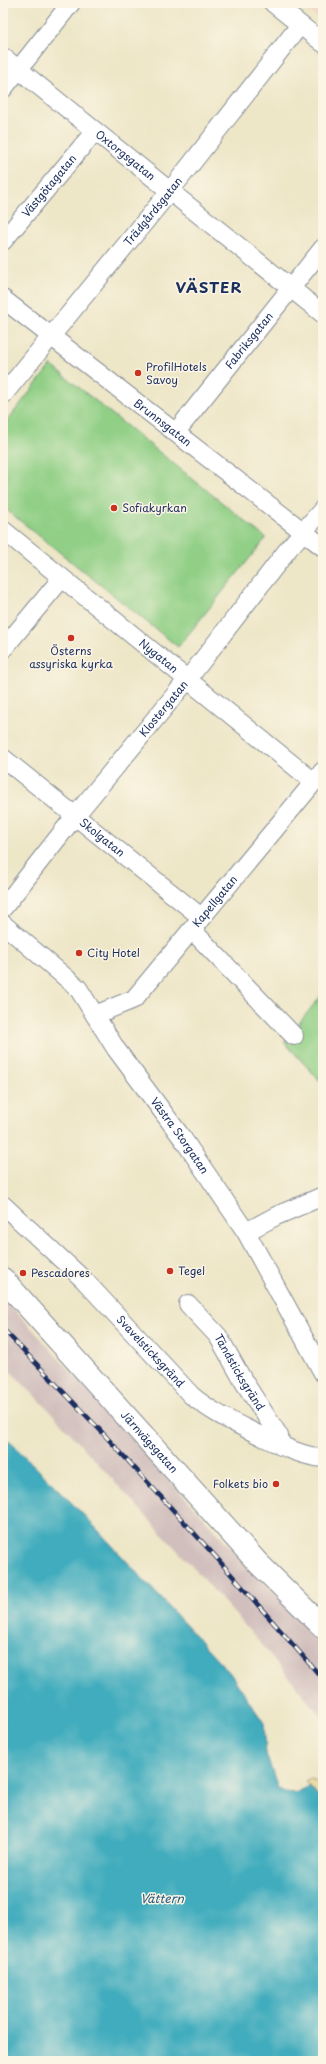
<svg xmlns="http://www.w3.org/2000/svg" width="326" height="2064" font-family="'Playpen Sans',sans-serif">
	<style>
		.built { fill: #f6d2c3 }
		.industrial { fill: #d1bfbd }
		.green { fill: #90cf85; stroke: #567f72 }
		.sand { fill: #eeda9e; stroke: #84847e }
		.water { fill: #3facbd; stroke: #2d6e8e }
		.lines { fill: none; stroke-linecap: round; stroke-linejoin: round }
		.minor-casing { stroke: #848a92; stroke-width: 20 }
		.tertiary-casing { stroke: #848a92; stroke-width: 24 }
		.minor { stroke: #fff; stroke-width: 18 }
		.tertiary { stroke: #fff; stroke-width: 22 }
		.rail-casing { stroke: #1b2f5e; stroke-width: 4.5 }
		.rail { stroke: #fcf5e5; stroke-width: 3; stroke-dasharray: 9; stroke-linecap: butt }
		.poi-dot { fill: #c8321e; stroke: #fcf5e5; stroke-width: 1.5 }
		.labels { text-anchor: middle; stroke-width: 3; stroke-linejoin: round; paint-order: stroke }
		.street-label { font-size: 11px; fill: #1b2f5e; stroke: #fcf5e5 }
		.poi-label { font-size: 11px; fill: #1b2f5e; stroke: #fcf5e5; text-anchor: start }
		.water-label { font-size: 12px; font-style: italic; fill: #285b7f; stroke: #fcf5e5 }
		.district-label { font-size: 15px; font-weight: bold; letter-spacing: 1px; fill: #1b2f5e; stroke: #fcf5e5 }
	</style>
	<rect width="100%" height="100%" fill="#fcf5e5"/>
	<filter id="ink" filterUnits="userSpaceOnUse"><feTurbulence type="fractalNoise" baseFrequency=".025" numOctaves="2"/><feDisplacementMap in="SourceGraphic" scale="8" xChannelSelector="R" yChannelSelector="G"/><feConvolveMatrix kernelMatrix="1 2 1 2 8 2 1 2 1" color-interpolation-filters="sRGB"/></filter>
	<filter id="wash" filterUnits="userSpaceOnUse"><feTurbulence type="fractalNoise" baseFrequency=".012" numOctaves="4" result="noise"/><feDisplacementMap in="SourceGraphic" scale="16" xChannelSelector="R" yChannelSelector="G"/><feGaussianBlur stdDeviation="0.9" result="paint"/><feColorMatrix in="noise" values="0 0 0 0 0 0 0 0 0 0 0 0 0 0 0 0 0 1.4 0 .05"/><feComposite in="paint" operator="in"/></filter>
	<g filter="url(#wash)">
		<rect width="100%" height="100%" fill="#ede6c7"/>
		<path class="built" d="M298 3H323V22Z"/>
		<path class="industrial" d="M3 1297 253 1572 323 1637V1719L263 1646 200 1575 49 1410 3 1364Z"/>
		<g class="green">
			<path d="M51 365 266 538 178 647 3 507V426Z"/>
			<path d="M323 993V1084L284 1042Z"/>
		</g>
		<path class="sand" d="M311 1779 323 1784V1802L310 1786 305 1782Z"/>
		<path class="water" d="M3 1435 82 1513 230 1673 264 1723 266 1754 278 1788 284 1792 295 1793 310 1786 323 1802V2061H3Z"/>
	</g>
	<g filter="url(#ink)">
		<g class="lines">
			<g class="minor-casing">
				<g id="minor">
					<path d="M273 3 323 43"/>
					<path id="s1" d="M3 57 323 314"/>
					<path d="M3 89 71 3"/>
					<path id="s2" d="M3 241 95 131"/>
					<path id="s3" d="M3 299 323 547"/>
					<path id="s4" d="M3 395 170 191 300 25"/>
					<path id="s5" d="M176 432 323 248"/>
					<path id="s6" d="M3 530 314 782"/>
					<path d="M3 649 62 578"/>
					<path id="s7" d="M3 758 201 917"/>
					<path id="s8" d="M3 908 75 816 188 679 289 548 323 509"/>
					<path id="s9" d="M3 924 78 988 116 1049 183 1139 246 1232 323 1373"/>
					<path d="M192 930 294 1036"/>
					<path id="s10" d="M95 1015 134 999 323 771"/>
					<path id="s11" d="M3 1205 84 1280 191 1395C211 1412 233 1422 257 1434 278 1444 300 1456 323 1458"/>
					<path d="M246 1232 276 1216 323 1196"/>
					<path id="s12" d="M188 1304 218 1336 244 1382 279 1436 281 1446"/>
				</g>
			</g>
			<g class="tertiary-casing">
				<g id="tertiary">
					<path id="s13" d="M3 1279 258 1563 323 1627"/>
				</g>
			</g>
			<use href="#minor" class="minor"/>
			<use href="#tertiary" class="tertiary"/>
			<g class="rail-casing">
				<path id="rail" d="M3 1329 99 1429 215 1556 323 1679"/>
			</g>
			<use href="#rail" class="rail"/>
		</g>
	</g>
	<g class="poi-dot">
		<circle cx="138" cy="373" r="4"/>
		<circle cx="114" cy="508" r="4"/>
		<circle cx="71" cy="638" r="4"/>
		<circle cx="79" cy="953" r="4"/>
		<circle cx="170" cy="1271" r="4"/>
		<circle cx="23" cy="1273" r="4"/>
		<circle cx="276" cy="1484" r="4"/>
	</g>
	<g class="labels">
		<g class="street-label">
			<text dy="4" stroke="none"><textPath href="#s1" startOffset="157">Oxtorgsgatan</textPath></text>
			<text dy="4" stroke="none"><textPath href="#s2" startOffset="72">Västgötagatan</textPath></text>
			<text dy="4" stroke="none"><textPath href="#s4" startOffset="237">Trädgårdsgatan</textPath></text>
			<text dy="4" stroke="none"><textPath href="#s5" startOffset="117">Fabriksgatan</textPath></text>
			<text dy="4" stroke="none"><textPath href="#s3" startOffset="202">Brunnsgatan</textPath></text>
			<text dy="4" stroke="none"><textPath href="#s6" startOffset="200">Nygatan</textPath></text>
			<text dy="4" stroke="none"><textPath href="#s8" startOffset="256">Klostergatan</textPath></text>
			<text dy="4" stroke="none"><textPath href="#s7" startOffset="127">Skolgatan</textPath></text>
			<text dy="4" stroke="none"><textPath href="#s10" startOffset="169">Kapellgatan</textPath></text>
			<text dy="4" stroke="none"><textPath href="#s9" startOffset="278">Västra Storgatan</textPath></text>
			<text dy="4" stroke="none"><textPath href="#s11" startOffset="208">Svavelsticksgränd</textPath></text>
			<text dy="4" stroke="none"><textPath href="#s12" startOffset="86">Tändsticksgränd</textPath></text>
			<text dy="4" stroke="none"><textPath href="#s13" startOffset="219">Järnvägsgatan</textPath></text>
		</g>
		<g class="poi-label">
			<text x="146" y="371">ProfilHotels<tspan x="146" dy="13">Savoy</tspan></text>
			<text x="122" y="512">Sofiakyrkan</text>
			<text x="71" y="655" text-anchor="middle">Österns<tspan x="71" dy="13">assyriska kyrka</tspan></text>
			<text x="87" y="957">City Hotel</text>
			<text x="178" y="1275">Tegel</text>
			<text x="31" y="1277">Pescadores</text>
			<text x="268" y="1488" text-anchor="end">Folkets bio</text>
		</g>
		<g class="water-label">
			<text x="162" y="1903">Vättern</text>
		</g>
		<g class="district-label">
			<text x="209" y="293">VÄSTER</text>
		</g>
	</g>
	<rect width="326" height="2064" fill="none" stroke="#fcf5e5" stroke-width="16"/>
</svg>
